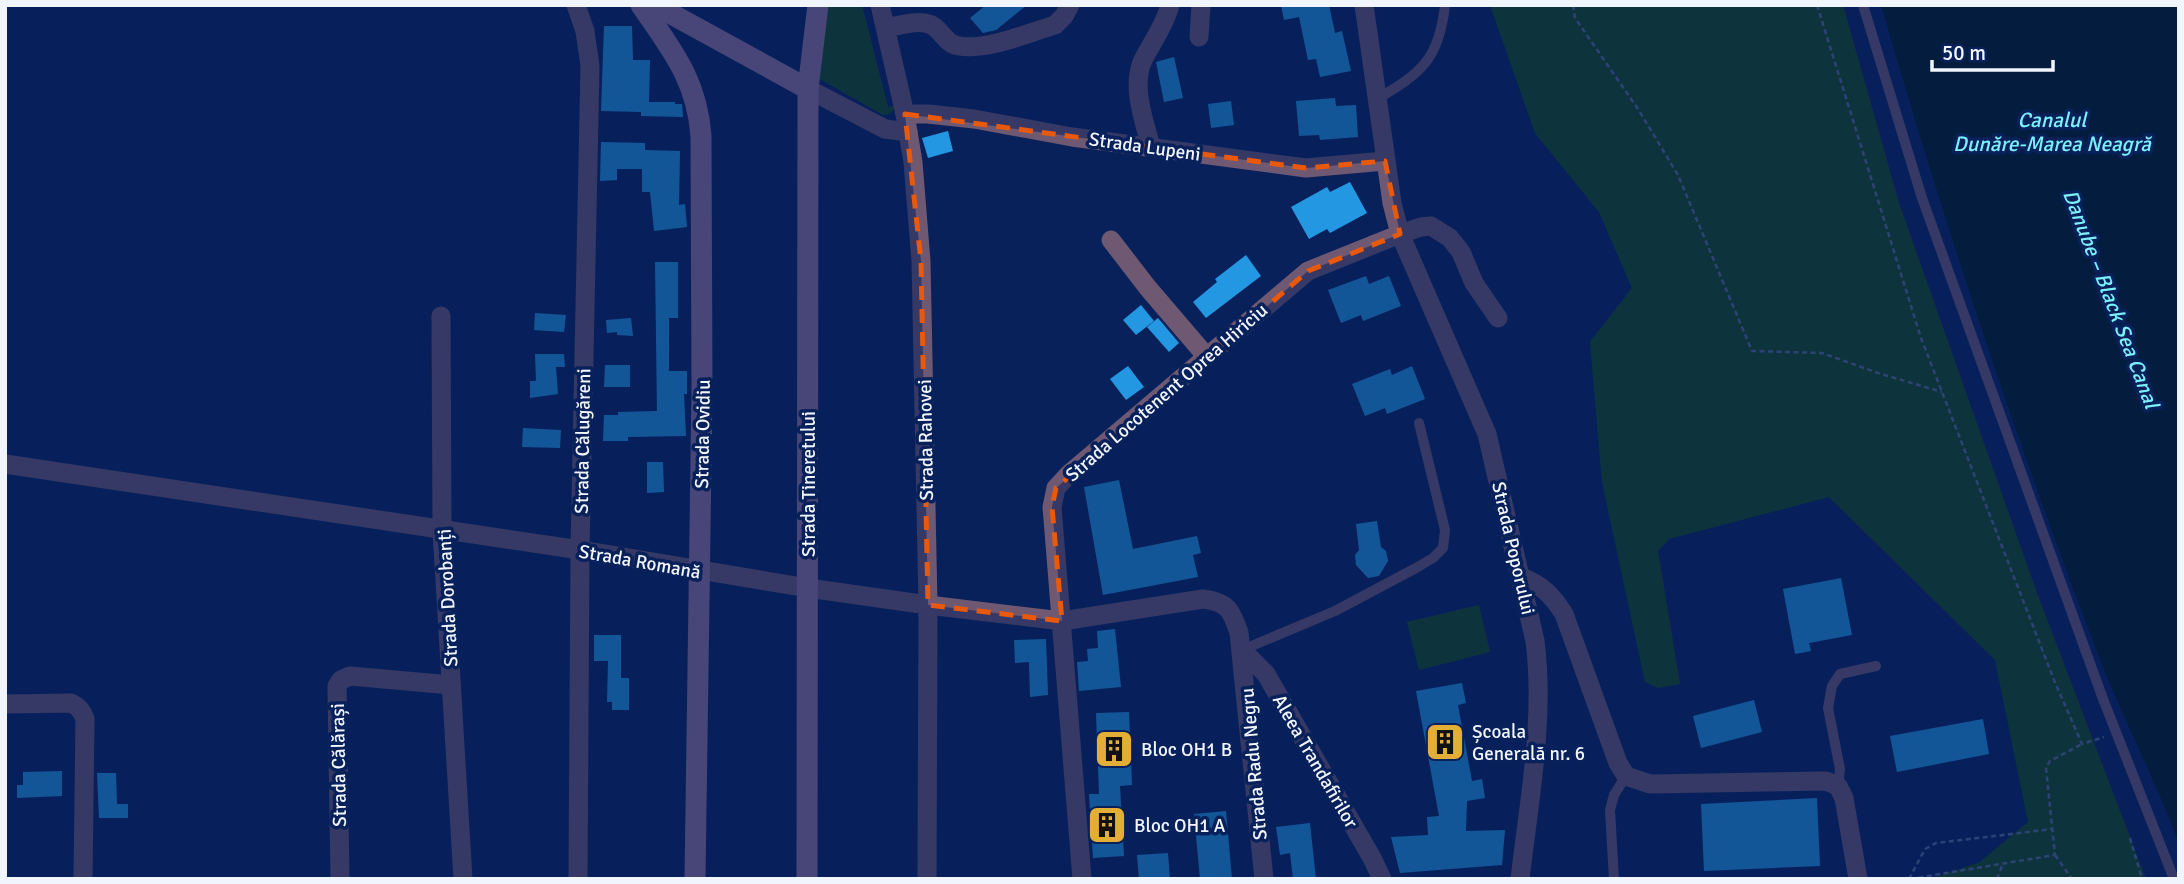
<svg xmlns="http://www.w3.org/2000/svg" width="2184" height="884" font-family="Signika,sans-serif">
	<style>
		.green { fill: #164d17 }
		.water { fill: #021719 }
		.building { fill: #2397e1 }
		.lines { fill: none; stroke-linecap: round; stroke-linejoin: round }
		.path { stroke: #5b6c95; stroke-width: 2.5; stroke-dasharray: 5 3.5; stroke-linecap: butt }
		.lane { stroke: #6f5871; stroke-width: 10 }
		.street { stroke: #6f5871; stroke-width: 19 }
		.secondary { stroke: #98739b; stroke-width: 21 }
		.marked { fill: none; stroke: #e8590c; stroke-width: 5; stroke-dasharray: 14 9; stroke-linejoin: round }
		.labels { text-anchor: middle; stroke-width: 7; stroke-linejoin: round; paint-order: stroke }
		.street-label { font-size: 19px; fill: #f1f5fd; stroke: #08215b }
		.poi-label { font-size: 19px; fill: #f1f5fd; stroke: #08215b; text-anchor: start }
		.water-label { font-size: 21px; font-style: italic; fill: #7df1fb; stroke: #08215b }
	</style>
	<rect width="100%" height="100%" fill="#08215b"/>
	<g class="green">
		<path d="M824 5H862L888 107 897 105 890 114 883 115 818 78Z"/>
		<path d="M1490 5H1843L1899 203 2037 593 2146 879H1930L1980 862 2028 822 1995 660 1829 497 1669 539 1658 551 1680 684 1658 688 1645 682 1602 482 1590 342 1632 288 1599 212 1535 133Z"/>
		<path d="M1479 605 1490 652 1419 670 1407 622Z"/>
	</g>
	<path class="water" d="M1881 5H2179V844C2154 776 2119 711 2094 644 2014 434 1943 220 1881 5Z"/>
	<g class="building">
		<path d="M986 5H1027L996 30 983 33 970 18Z"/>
		<path d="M1281 5H1329L1335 33 1342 31 1351 71 1320 77 1316 59 1308 60 1299 17 1284 20Z"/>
		<path d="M604 26H632L633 60H650L649 102H675V104H682L683 117 641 116V112L601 111Z"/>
		<path d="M1174 57 1183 98 1164 102 1156 62Z"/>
		<path d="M1335 98 1336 106 1356 105 1358 137 1320 140 1319 135 1299 136 1296 101Z"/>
		<path d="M1231 101 1234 125 1211 128 1208 104Z"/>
		<path d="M948 131 953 151 928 158 922 138Z"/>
		<path d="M601 142 645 143V150L680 151 679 205 685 204 687 227 654 231 650 192H642V169H617V180L600 181Z"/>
		<path d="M1350 182 1367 213 1330 233 1327 229 1309 239 1291 207 1327 187 1330 192Z"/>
		<path d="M1246 255 1261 276 1206 318 1193 302 1217 282 1215 279Z"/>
		<path d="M655 262H678V318H669V371H687V394H684L686 436 628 437V441H603L604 415H618V412L657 411Z"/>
		<path d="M1366 276 1369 284 1389 276 1401 306 1363 321 1361 315 1341 323 1328 290Z"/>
		<path d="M1141 305 1154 321 1136 335 1123 320Z"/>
		<path d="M535 313 566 315 564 332 534 330Z"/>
		<path d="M631 318 633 336 617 335V332L607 333 606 320Z"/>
		<path d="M1158 318 1179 343 1169 352 1147 327Z"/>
		<path d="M535 354H564L565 367H556L558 394 530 398V381H536Z"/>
		<path d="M605 365H630V387H604Z"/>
		<path d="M1128 366 1144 387 1126 400 1110 379Z"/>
		<path d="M1412 366 1425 399 1387 414 1385 408 1365 416 1352 384 1390 369 1392 375Z"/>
		<path d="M523 428 561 430 560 448 522 447Z"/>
		<path d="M647 462H663L664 492 647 493Z"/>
		<path d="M1119 480 1133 549 1197 536 1201 553 1193 555 1198 577 1103 595 1084 487Z"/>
		<path d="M1377 521 1381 547 1386 551 1388 561 1379 576 1368 578 1356 565 1355 555 1359 550 1356 524Z"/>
		<path d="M1841 578 1852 635 1809 643 1811 651 1795 654 1783 589Z"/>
		<path d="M1115 629 1121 687 1079 691 1077 662 1088 661 1087 649 1098 648 1097 631Z"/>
		<path d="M594 635H621V678H629V710H612V702H607L608 661H594Z"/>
		<path d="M1046 639 1048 695 1030 697 1029 662 1015 663 1014 640Z"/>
		<path d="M1462 683 1466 703 1458 705 1472 781 1482 779 1485 798 1467 801 1466 831 1505 830 1502 865 1400 873 1391 837 1428 835 1427 817 1439 816 1416 691Z"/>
		<path d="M1754 700 1762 732 1701 748 1693 716Z"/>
		<path d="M1129 712 1132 785 1120 786 1124 856 1093 858 1089 794H1099L1096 713Z"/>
		<path d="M1983 719 1989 754 1897 772 1890 736Z"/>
		<path d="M62 771V796L17 798V785H23V772Z"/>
		<path d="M97 773H116L117 804H128V818H99Z"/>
		<path d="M1817 798 1820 866 1704 871 1701 804Z"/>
		<path d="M1226 811 1232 879H1200L1194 814Z"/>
		<path d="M1310 823 1316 879H1293L1290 853 1280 855 1276 827Z"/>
		<path d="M1168 853 1170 879H1139L1137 855Z"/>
	</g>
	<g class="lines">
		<g class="path">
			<path d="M1573 5 1575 18 1638 109 1678 175 1752 351 1822 353 1878 373 1942 392"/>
			<path d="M1817 5 1921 338 2054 680 2082 744 2104 737"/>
			<path d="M2130 838 2142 879"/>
			<path d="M2055 855 2072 879"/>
			<path d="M1909 879 1925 849 1936 843 2053 829"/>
			<path d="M1910 879 2055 855 2046 768 2050 761 2082 744"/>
			<path d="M1997 879 2003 863"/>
		</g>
		<g class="lane">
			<path d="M1863 5 1922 198 2103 699 2174 879"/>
			<path d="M1377 99C1421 73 1439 60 1445 5"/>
			<path d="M1242 650 1335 611 1416 568 1433 558 1443 548 1445 530 1419 423"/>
			<path d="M1838 786 1840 769 1828 708 1832 686 1840 674 1876 666"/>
			<path d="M1614 879 1610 810 1614 795 1626 776"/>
		</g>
		<g class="street">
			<path d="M576 5 585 31 590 66 580 550 578 879"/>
			<path d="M880 5 905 114 913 162 921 261 928 605 927 879"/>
			<path d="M1364 5 1392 203 1400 234 1487 434 1535 641C1545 719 1529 801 1520 879"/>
			<path d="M886 28C902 25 926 16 938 30 945 37 948 44 959 46 986 51 1028 33 1055 25L1064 16 1070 5"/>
			<path d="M1199 37 1201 5"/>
			<path d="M808 89 885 129 908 132"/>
			<path d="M905 114H928L974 119 1072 137 1306 168 1385 161"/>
			<path d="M1151 147C1144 120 1131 86 1143 60 1152 42 1165 25 1170 5"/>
			<path d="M1111 240 1148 288 1207 357"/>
			<path d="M441 316 442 531 463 879"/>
			<path d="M5 464 580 550 808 588 928 605 1062 621 1203 599C1228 602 1232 611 1239 633L1264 879"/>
			<path d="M1521 577C1542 585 1552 595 1564 614L1618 763 1626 776 1650 784 1826 781 1838 786 1844 798 1858 879"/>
			<path d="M1242 650 1266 674 1372 858 1382 879"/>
			<path d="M5 704 71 703C79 707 82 711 85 719L83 879"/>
			<path d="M340 879 337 686 341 680 350 676 451 685"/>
			<path d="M1082 879 1052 507 1056 488 1069 474 1308 271 1400 234 1421 227 1431 226 1450 238 1461 252 1474 283 1498 318"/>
		</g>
		<g class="secondary">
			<path d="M641 5C672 50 697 80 701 136L702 390 695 879"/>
			<path d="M655 5 808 89"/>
			<path d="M807 879 808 89 818 5"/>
		</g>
	</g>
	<path d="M0 0H2184V884H0ZM905 114 1306 168 1385 161 1400 234 1308 271 1056 488 1052 507 1062 621 928 605 921 261Z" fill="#08215b" fill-opacity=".55" fill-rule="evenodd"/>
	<path class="marked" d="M905 114 1306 168 1385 161 1400 234 1308 271 1056 488 1052 507 1062 621 928 605 921 261Z"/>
	<defs>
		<g id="building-square" transform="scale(2.0125)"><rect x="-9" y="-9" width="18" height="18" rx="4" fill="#e3ae35" stroke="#08215b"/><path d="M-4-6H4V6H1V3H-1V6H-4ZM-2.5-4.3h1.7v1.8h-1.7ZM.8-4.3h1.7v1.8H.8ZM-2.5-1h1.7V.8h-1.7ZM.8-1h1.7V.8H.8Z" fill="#111"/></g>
	</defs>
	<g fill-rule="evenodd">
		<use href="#building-square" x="1445" y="742"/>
		<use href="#building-square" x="1114" y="749"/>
		<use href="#building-square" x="1107" y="825"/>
	</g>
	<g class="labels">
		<g class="street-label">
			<text transform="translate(1145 146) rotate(8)" y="7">Strada Lupeni</text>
			<text transform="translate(1166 392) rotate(-41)" y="7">Strada Locotenent Oprea Hiriciu</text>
			<text transform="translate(702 434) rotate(-89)" y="7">Strada Ovidiu</text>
			<text transform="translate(925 440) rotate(-91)" y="7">Strada Rahovei</text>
			<text transform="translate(582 441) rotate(-89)" y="7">Strada Călugăreni</text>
			<text transform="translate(808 484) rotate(-90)" y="7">Strada Tineretului</text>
			<text transform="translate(1514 548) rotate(77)" y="7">Strada Poporului</text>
			<text transform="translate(640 561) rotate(10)" y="7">Strada Romană</text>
			<text transform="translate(447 598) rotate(-93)" y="7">Strada Dorobanți</text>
			<text transform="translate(1316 761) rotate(60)" y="7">Aleea Trandafirilor</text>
			<text transform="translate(1253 764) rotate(-95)" y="7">Strada Radu Negru</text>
			<text transform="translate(338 765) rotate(-91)" y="7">Strada Călărași</text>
		</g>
		<g class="poi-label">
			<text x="1472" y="738">Școala<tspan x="1472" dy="22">Generală nr. 6</tspan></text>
			<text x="1141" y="756">Bloc OH1 B</text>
			<text x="1134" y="832">Bloc OH1 A</text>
		</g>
		<g class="water-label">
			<text x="2052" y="127">Canalul<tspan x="2052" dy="24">Dunăre-Marea Neagră</tspan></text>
			<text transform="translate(2111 299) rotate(69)" y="7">Danube – Black Sea Canal</text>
		</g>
	</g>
	<rect width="2184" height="884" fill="none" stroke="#f1f5fd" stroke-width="14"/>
	<path d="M1932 60v10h121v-10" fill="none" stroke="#f1f5fd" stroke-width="3.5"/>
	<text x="1942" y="60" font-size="21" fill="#f1f5fd" stroke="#08215b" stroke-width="5" paint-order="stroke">50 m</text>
</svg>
